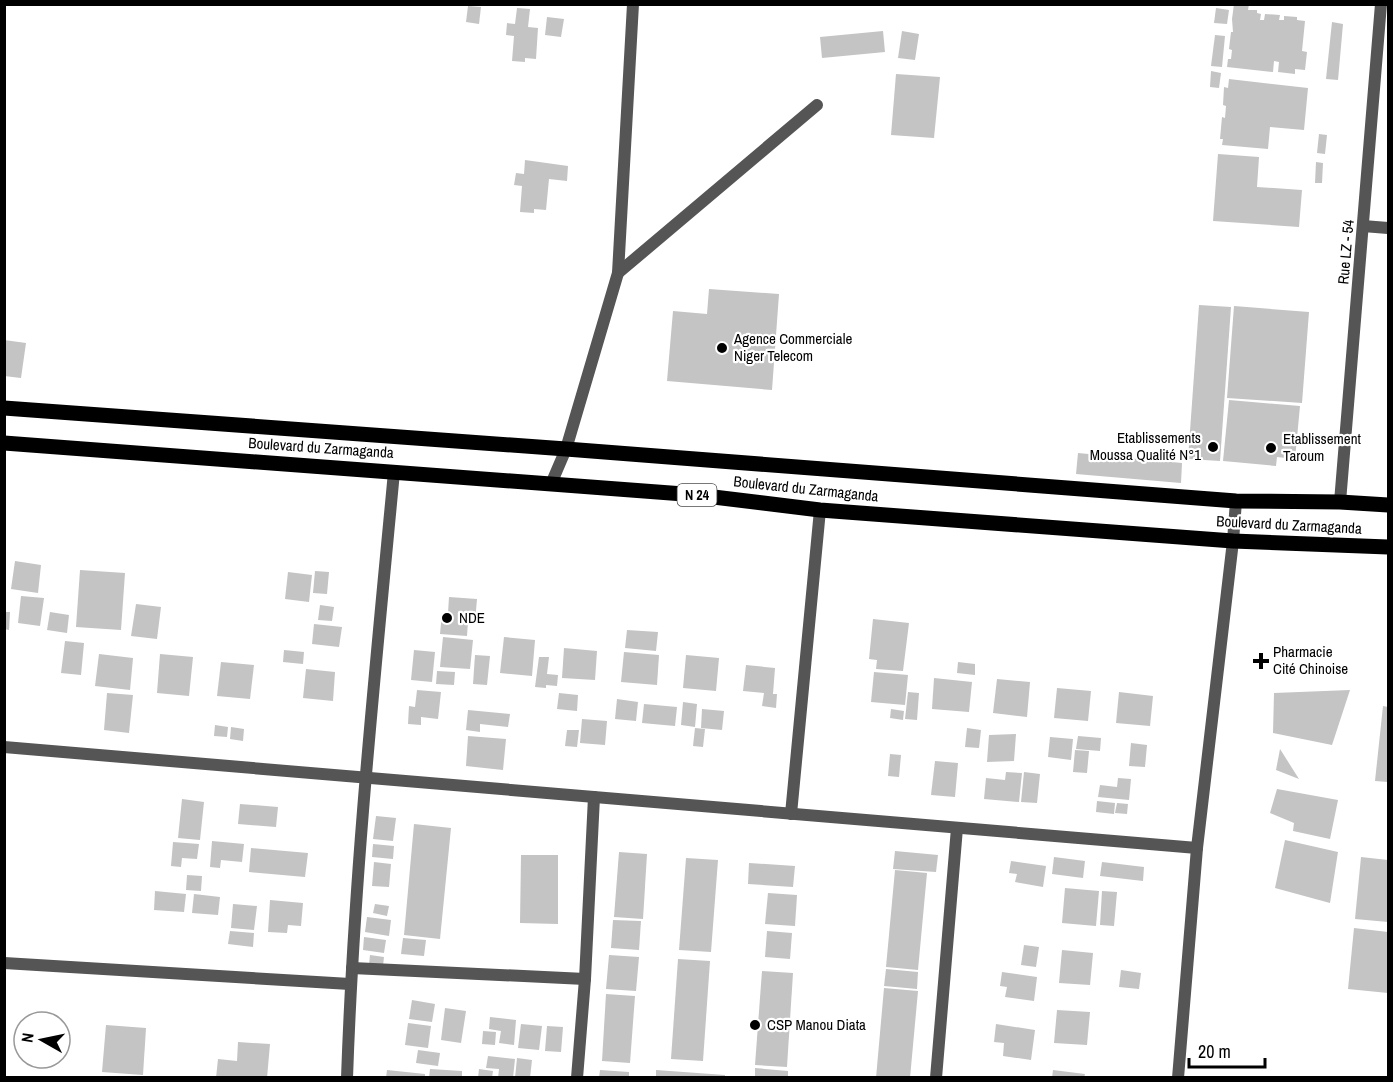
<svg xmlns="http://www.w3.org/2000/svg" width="1393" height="1082" font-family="'Archivo Narrow',sans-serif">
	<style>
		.building { fill: #c4c4c4 }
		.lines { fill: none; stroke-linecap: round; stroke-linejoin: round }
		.service { stroke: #555; stroke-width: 12 }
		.minor { stroke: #555; stroke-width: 12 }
		.primary { stroke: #000; stroke-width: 15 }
		.poi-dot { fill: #000; stroke: #fff; stroke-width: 2 }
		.labels { text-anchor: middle; stroke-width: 4.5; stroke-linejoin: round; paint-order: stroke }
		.shield { fill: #fff; stroke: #4c4c4c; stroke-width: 1.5 }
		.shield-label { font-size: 14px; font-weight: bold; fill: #000 }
		.street-label { font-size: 15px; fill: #000; stroke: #fff }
		.poi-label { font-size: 15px; fill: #000; stroke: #fff; text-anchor: start }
	</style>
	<rect width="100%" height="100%" fill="#fff"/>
	<g class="building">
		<path d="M1234 4H1249L1248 10H1257V13L1261 14 1260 20H1264L1265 14 1280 15 1279 20H1284V16L1297 17V20L1305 21 1302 51 1307 52 1305 70 1295 69V74L1278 72 1279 62 1274 61 1273 72 1227 67 1228 59H1231L1232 50 1229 49 1231 32H1233L1232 19Z"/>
		<path d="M468 6 481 7 479 24 466 22Z"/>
		<path d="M517 8 530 9 528 27 538 28 536 59 525 58V62L512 61 514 36 506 35 507 23 515 24Z"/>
		<path d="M1216 8 1229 10 1227 24 1214 23Z"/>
		<path d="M547 17 564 19 561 37 545 35Z"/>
		<path d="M1332 22 1343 24 1338 80 1326 79Z"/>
		<path d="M883 31 885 52 822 58 820 37Z"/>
		<path d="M902 31 919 34 915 60 898 58Z"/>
		<path d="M1215 35 1225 36 1222 67 1211 66Z"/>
		<path d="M1211 71 1221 73 1219 88 1210 87Z"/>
		<path d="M896 74 940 77 934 138 891 135Z"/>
		<path d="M1229 79 1308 88 1304 130 1270 127 1268 149 1222 145 1223 139H1220L1222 117 1225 118 1226 106 1223 105 1224 87 1228 88Z"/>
		<path d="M1319 134 1327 135 1325 154 1317 153Z"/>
		<path d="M1218 154 1259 157 1257 187 1302 190 1299 227 1213 221Z"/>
		<path d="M525 160 568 166 567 181 549 179 546 210 534 209V213L520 212 522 186 514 185 516 173 524 174Z"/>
		<path d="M1316 162 1323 163 1322 183H1315Z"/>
		<path d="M709 289 779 294 772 390 667 381 673 311 707 314Z"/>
		<path d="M1199 305 1231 307 1220 461 1188 459Z"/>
		<path d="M1234 306 1309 312 1302 403 1227 398Z"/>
		<path d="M4 340 26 343 21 378 4 376Z"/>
		<path d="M1229 400 1300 406 1295 459 1277 457 1276 466 1223 461Z"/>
		<path d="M1078 453 1182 463 1181 483 1076 474Z"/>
		<path d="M15 561 41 565 38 593 11 589Z"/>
		<path d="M80 570 125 573 121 630 76 627Z"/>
		<path d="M315 571 329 572 327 594 313 593Z"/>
		<path d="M288 572 312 575 309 602 285 599Z"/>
		<path d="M21 596 44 598 40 626 18 623Z"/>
		<path d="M449 597 477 599 475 622 468 621 467 636 440 634 442 613H448Z"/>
		<path d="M136 604 161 607 157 639 131 636Z"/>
		<path d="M320 605 334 607 332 621 318 620Z"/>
		<path d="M4 612H10L9 630 4 629Z"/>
		<path d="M50 612 69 615 67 633 47 630Z"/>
		<path d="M873 619 909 623 903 671 876 669 877 660 869 659Z"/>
		<path d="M314 624 342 627 339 647 312 644Z"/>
		<path d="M627 630 658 632 656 651 625 648Z"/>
		<path d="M443 637 473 640 470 669 440 667Z"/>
		<path d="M504 637 535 640 532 676 500 673Z"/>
		<path d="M65 641 84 643 81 675 61 673Z"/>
		<path d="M564 648 597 651 595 680 562 678Z"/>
		<path d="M284 650 304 652 303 664 283 662Z"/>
		<path d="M414 650 435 652 432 682 411 680Z"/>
		<path d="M624 652 659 655 657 685 621 682Z"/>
		<path d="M99 654 133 658 130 690 95 686Z"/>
		<path d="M160 654 193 657 189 696 157 693Z"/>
		<path d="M475 655 490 656 487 685 473 684Z"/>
		<path d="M686 655 719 658 716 691 683 688Z"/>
		<path d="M539 657H549L547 674 558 675 557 686 546 685V688L535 687Z"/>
		<path d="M221 662 254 665 250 699 217 696Z"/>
		<path d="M958 662 975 664V675L957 673Z"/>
		<path d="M746 665 775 668 773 694H777L776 708 762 706 764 693 743 691Z"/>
		<path d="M306 669 335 672 333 701 303 698Z"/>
		<path d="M437 671 455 672 454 685 436 684Z"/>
		<path d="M874 672 908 675 905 705 871 702Z"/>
		<path d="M934 678 972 682 969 712 932 709Z"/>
		<path d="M997 679 1030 682 1027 717 993 713Z"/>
		<path d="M1057 688 1091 691 1088 721 1054 718Z"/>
		<path d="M417 690 441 692 438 719 421 717V725L408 724 409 706 415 707Z"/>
		<path d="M1350 690 1332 745 1273 733 1274 693Z"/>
		<path d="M908 692 919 693 917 720 905 719Z"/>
		<path d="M1119 692 1153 696 1150 726 1116 723Z"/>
		<path d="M107 693 133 695 129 733 104 730Z"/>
		<path d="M559 693 578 695 577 711 557 709Z"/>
		<path d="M617 699 638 702 636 721 615 719Z"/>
		<path d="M683 702 697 704 695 727 681 725Z"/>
		<path d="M644 704 677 707 675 726 642 723Z"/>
		<path d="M1383 706 1388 707V782L1375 781Z"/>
		<path d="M702 709 724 711 722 730 701 728Z"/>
		<path d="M891 709 904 711 903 720 890 718Z"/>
		<path d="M468 710 510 714 508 727 480 724V732L466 730Z"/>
		<path d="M582 719 607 721 605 745 580 743Z"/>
		<path d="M215 725 228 727 227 737 214 736Z"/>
		<path d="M231 727 244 729 243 741 230 739Z"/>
		<path d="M695 728 705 729 703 747 693 746Z"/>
		<path d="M967 728 981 730 979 748 965 747Z"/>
		<path d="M567 730H579L577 747 565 746Z"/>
		<path d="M1016 734 1014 761 987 762 989 735Z"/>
		<path d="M468 736 506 739 503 770 466 766Z"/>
		<path d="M1078 736 1101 738 1100 751 1076 749Z"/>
		<path d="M1050 737 1073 739 1071 760 1048 757Z"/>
		<path d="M1131 743 1147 745 1145 767 1129 766Z"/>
		<path d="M1280 749 1299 779 1276 770Z"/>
		<path d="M1075 750 1089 751 1087 773 1073 772Z"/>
		<path d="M890 754 901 755 899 777 888 776Z"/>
		<path d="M935 761 958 763 955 797 931 795Z"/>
		<path d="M1006 772 1022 773 1019 802 984 799 986 778 1005 780Z"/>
		<path d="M1024 772 1040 774 1037 803 1021 802Z"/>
		<path d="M1118 778 1131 779 1129 800 1098 797 1100 785 1117 787Z"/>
		<path d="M1277 789 1338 800 1330 839 1293 831 1294 823 1270 813Z"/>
		<path d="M182 799 204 802 200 840 178 838Z"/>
		<path d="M1097 801 1115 803 1114 814 1096 812Z"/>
		<path d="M1117 803 1128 804 1127 814 1115 813Z"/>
		<path d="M240 804 278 807 276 827 238 824Z"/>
		<path d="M376 816 396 818 393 841 373 839Z"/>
		<path d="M414 824 451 828 440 939 404 935Z"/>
		<path d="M1285 840 1338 852 1330 903 1275 888Z"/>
		<path d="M212 841 244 844 242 862 221 860 220 868 210 867Z"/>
		<path d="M173 842 199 844 197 859 182 858 181 867 171 866Z"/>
		<path d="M373 844 394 846 393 859 372 857Z"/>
		<path d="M251 848 308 853 305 877 249 872Z"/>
		<path d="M895 851 938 855 936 872 893 869Z"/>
		<path d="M619 852 647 854 643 919 614 917Z"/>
		<path d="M521 855H558V924L520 923Z"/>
		<path d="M1054 857 1085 861 1083 878 1052 874Z"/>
		<path d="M1361 857 1388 860V922L1355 919Z"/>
		<path d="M686 858 718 860 711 952 679 950Z"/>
		<path d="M1011 861 1046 866 1043 887 1015 882 1017 874 1009 873Z"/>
		<path d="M374 862 391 864 389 887 372 886Z"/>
		<path d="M1102 862 1144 867 1143 881 1100 876Z"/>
		<path d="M749 863 795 866 793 887 748 884Z"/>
		<path d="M895 870 927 873 918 970 886 967Z"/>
		<path d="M187 875 202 876 201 891 186 890Z"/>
		<path d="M1065 888 1099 891 1096 926 1062 923Z"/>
		<path d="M155 891 186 894 184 912 154 910Z"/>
		<path d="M1102 891 1117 892 1114 926 1100 925Z"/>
		<path d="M768 893 797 895 795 926 765 924Z"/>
		<path d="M194 894 220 897 218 915 192 913Z"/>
		<path d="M270 900 303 903 301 926 288 925 287 933 268 932Z"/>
		<path d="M233 904 257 906 254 930 231 928Z"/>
		<path d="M375 904 389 906 387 916 373 913Z"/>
		<path d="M367 917 391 920 389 936 365 932Z"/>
		<path d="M613 920 641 921 639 950 611 948Z"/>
		<path d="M1354 928 1388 932V993L1348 989Z"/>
		<path d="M230 931 254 933 253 947 228 944Z"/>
		<path d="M767 931 792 933 790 959 765 957Z"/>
		<path d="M364 937 386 940 384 953 363 950Z"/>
		<path d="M403 938 426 940 424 956 401 954Z"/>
		<path d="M1024 945 1039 947 1036 967 1021 965Z"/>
		<path d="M1062 950 1093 953 1090 985 1059 983Z"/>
		<path d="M370 955 384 957 383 966 369 965Z"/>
		<path d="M609 955 639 957 636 991 606 989Z"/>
		<path d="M678 959 710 961 703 1061 671 1059Z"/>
		<path d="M886 969 918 972 917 989 884 986Z"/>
		<path d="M1121 970 1141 973 1139 989 1119 987Z"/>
		<path d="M762 971 793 973 787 1067 755 1065Z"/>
		<path d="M1002 972 1037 977 1034 1001 1005 997 1007 987 1000 986Z"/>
		<path d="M884 988 918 991 910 1078H876Z"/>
		<path d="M606 994 635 996 630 1063 602 1061Z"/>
		<path d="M412 1000 435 1004 432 1022 409 1019Z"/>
		<path d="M445 1008 466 1011 461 1043 441 1040Z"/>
		<path d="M1057 1010 1090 1012 1087 1045 1054 1043Z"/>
		<path d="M490 1017 516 1020 514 1045 499 1043 501 1031 489 1029Z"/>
		<path d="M408 1023 431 1026 428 1048 405 1045Z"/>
		<path d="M521 1024 542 1026 539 1050 518 1048Z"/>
		<path d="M996 1024 1035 1030 1031 1060 1003 1056 1004 1043 994 1042Z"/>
		<path d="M106 1025 146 1028 143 1075 102 1072Z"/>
		<path d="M547 1026 563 1027 561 1052 545 1051Z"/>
		<path d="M483 1031 496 1032 495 1045 482 1044Z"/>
		<path d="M238 1042 270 1044 267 1078H216L218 1059 237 1061Z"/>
		<path d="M418 1050 440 1053 438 1066 416 1063Z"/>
		<path d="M488 1056 515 1059 513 1078H498L499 1069 486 1068Z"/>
		<path d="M517 1058 532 1060 530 1078H515Z"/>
		<path d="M755 1068 788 1071V1078H755Z"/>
		<path d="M430 1069 462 1071V1078H429Z"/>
		<path d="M479 1069 493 1071 492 1078H478Z"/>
		<path d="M387 1070 425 1074V1078H386Z"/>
		<path d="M600 1070 629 1072V1078H599Z"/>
		<path d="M656 1070 725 1075V1078H656Z"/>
		<path d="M1053 1070 1085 1074 1084 1078H1052Z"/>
	</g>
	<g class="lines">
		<g class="service">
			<path d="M618 273 817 105"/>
			<path d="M551 484 566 449 618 273 633 4"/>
		</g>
		<g class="minor">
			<path d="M1363 226 1388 228"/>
			<path d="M1340 502 1381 4"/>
			<path d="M4 747 1197 848"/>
			<path d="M791 814 820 510"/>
			<path d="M4 963 350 984"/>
			<path d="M352 968 585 979"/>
			<path d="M347 1078C354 875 375 673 394 472"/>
			<path d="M577 1078 585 979 594 797"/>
			<path d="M936 1078 957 828"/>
			<path d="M1178 1078 1197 848 1233 541 1236 501"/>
		</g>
		<g class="primary">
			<path d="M4 408 566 449 1236 501 1340 502 1388 505"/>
			<path d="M4 443 697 495 820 510 1233 541 1388 547"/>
		</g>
	</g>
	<g class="poi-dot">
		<circle cx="722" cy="348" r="6"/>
		<circle cx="1213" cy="447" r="6"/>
		<circle cx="1271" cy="448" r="6"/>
		<circle cx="447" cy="618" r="6"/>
		<path d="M1258 652h6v6h6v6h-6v6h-6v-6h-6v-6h6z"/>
		<circle cx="755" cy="1025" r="6"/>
	</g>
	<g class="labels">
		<rect class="shield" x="677.5" y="484" width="39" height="22" rx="4.5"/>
		<g class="shield-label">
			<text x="697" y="500">N 24</text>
		</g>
		<g class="street-label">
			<text transform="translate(1346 252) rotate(-85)" y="5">Rue LZ - 54</text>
			<text transform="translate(321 448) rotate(4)" y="5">Boulevard du Zarmaganda</text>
			<text transform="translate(806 489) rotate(6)" y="5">Boulevard du Zarmaganda</text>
			<text transform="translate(1289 525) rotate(3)" y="5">Boulevard du Zarmaganda</text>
		</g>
		<g class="poi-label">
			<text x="734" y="344">Agence Commerciale<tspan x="734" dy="17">Niger Telecom</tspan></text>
			<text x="1201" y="443" text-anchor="end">Etablissements<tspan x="1201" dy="17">Moussa Qualité N°1</tspan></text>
			<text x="1283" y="444">Etablissement<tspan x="1283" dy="17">Taroum</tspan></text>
			<text x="459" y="623">NDE</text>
			<text x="1273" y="657">Pharmacie<tspan x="1273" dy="17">Cité Chinoise</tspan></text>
			<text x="767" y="1030">CSP Manou Diata</text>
		</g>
	</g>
	<rect width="1393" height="1082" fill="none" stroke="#000000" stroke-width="12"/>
	<g transform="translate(42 1040) rotate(279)"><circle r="28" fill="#ffffff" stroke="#999999" stroke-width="1.5"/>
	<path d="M0-4.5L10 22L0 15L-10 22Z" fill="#000000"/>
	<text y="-9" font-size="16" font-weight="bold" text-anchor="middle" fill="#000000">N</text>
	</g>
	<path d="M1189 1058v9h76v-9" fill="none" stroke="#000000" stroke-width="3"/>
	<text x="1198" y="1058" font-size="18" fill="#000000" stroke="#ffffff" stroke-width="4.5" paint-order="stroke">20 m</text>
</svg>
